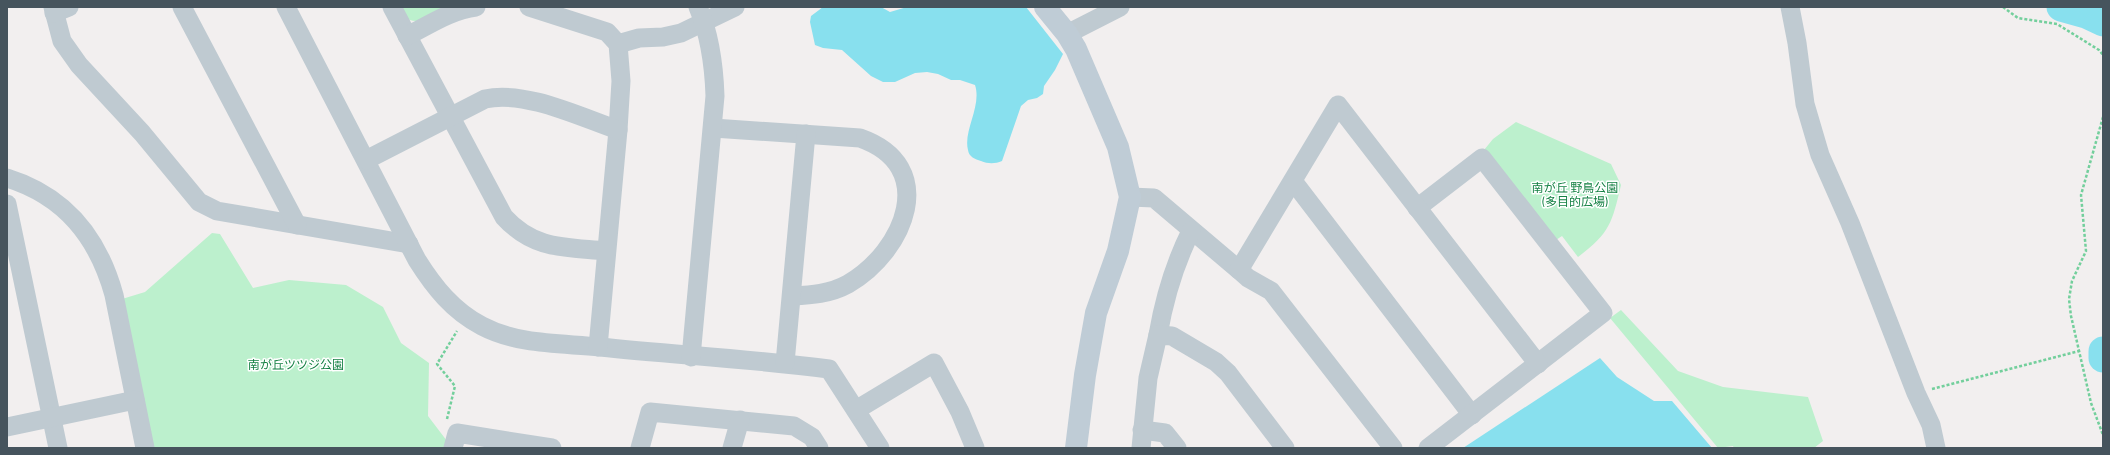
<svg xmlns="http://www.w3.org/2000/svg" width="2110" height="455" font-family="'Titillium Web','Noto Sans JP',sans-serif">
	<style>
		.green { fill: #bcf0cd }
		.water { fill: #88e0ee }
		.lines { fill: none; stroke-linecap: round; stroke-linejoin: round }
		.river { stroke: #88e0ee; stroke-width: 29 }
		.path { stroke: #73cf9c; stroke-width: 2.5; stroke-dasharray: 3 2; stroke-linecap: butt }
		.street { stroke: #bfcad1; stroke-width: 19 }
		.secondary { stroke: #bfccd6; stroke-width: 22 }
		.labels { text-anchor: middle; stroke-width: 3; stroke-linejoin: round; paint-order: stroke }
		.park-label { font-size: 12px; fill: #158144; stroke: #fff }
	</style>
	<rect width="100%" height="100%" fill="#f2efef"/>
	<g class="green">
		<path d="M399 7H446L418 21C407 22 404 15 399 7Z"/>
		<path d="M1516 122 1611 164 1621 185C1612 223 1610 233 1578 257L1562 236 1556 240 1484 150 1493 139Z"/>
		<path d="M212 233 220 234 253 288 289 280 346 285 383 307 401 343 429 363 428 416 447 441 446 448H153L122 299 145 292Z"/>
		<path d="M1621 310 1678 371 1723 387 1808 397 1823 441 1814 448H1734L1733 446 1718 448 1610 318Z"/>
	</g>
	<g class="water">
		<path d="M823 7H881L890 12 907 7H1026L1063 54 1055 70 1044 86 1043 94 1037 98 1028 100 1021 106 1002 161C995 164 988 164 981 161 975 159 969 157 968 150 963 131 982 106 975 85L960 80H951L938 74 927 72 915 73 895 82H883L871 76 842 50 823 48 815 45 810 22 811 16Z"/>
		<path d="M1600 358 1617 377 1654 401H1672L1712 448H1463Z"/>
	</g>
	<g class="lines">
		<g class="river">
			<path d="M2061 7 2086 14 2103 22"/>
			<path d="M2103 351V358"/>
		</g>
		<g class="path">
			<path d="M2003 7 2018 18 2057 24 2099 50 2103 55"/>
			<path d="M2103 117 2081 195 2086 251 2072 281 2069 299 2071 316 2091 403 2103 435"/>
			<path d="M1932 389 2079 351"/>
			<path d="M447 419 455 386 437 364 457 331"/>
		</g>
		<g class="street">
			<path d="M53 7 62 41 79 65 142 133 199 202 217 211 409 244"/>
			<path d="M182 7 297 225"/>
			<path d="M286 7 417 260C434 287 453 311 482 326 518 345 561 343 600 347 677 355 753 359 829 369L880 448"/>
			<path d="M392 7 504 217C534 250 565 247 606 251"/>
			<path d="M529 7 607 32 618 44 621 81 618 130 598 347"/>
			<path d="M1790 7 1797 43 1805 104 1820 155 1850 223 1916 393 1931 425 1936 448"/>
			<path d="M54 13 69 7"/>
			<path d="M1067 34 1120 7"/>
			<path d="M407 36C429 25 451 10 476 7"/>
			<path d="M618 44 639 38 663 37 681 33 735 7"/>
			<path d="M713 128 860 138C940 166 905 251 848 284 830 294 811 295 792 296"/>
			<path d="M366 160 485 99C525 90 580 117 618 130"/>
			<path d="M7 178C65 196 98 237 114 295L145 448"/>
			<path d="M1293 181 1472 415"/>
			<path d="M1130 197 1154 198 1239 270"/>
			<path d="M7 204 58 448"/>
			<path d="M1417 208 1482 158 1603 313 1428 448"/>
			<path d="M1158 335C1164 300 1175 263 1191 231"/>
			<path d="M691 357 715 96C714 66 710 35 698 7"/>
			<path d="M785 363 806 134"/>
			<path d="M856 410 934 363 960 412 975 448"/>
			<path d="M7 427 135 400"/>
			<path d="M1142 430 1165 433 1177 448"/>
			<path d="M453 448 457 433 552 448"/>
			<path d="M640 448 650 412 794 426 812 437 819 448"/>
			<path d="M732 448 740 420"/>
			<path d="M1141 448 1148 378 1158 335 1172 336 1216 362 1228 373 1285 448"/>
			<path d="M1393 448 1271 291 1248 278 1239 270 1338 105 1538 364"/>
		</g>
		<path class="secondary" d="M1045 7 1067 34 1076 49 1118 147 1130 197 1118 251 1096 313 1085 375 1076 448"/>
	</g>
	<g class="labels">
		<g class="park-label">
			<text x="1575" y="192">南が丘 野鳥公園<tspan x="1575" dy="14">(多目的広場)</tspan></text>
			<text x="296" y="369">南が丘ツツジ公園</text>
		</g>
	</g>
	<rect width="2110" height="455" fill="none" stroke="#46545d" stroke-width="16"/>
</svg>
